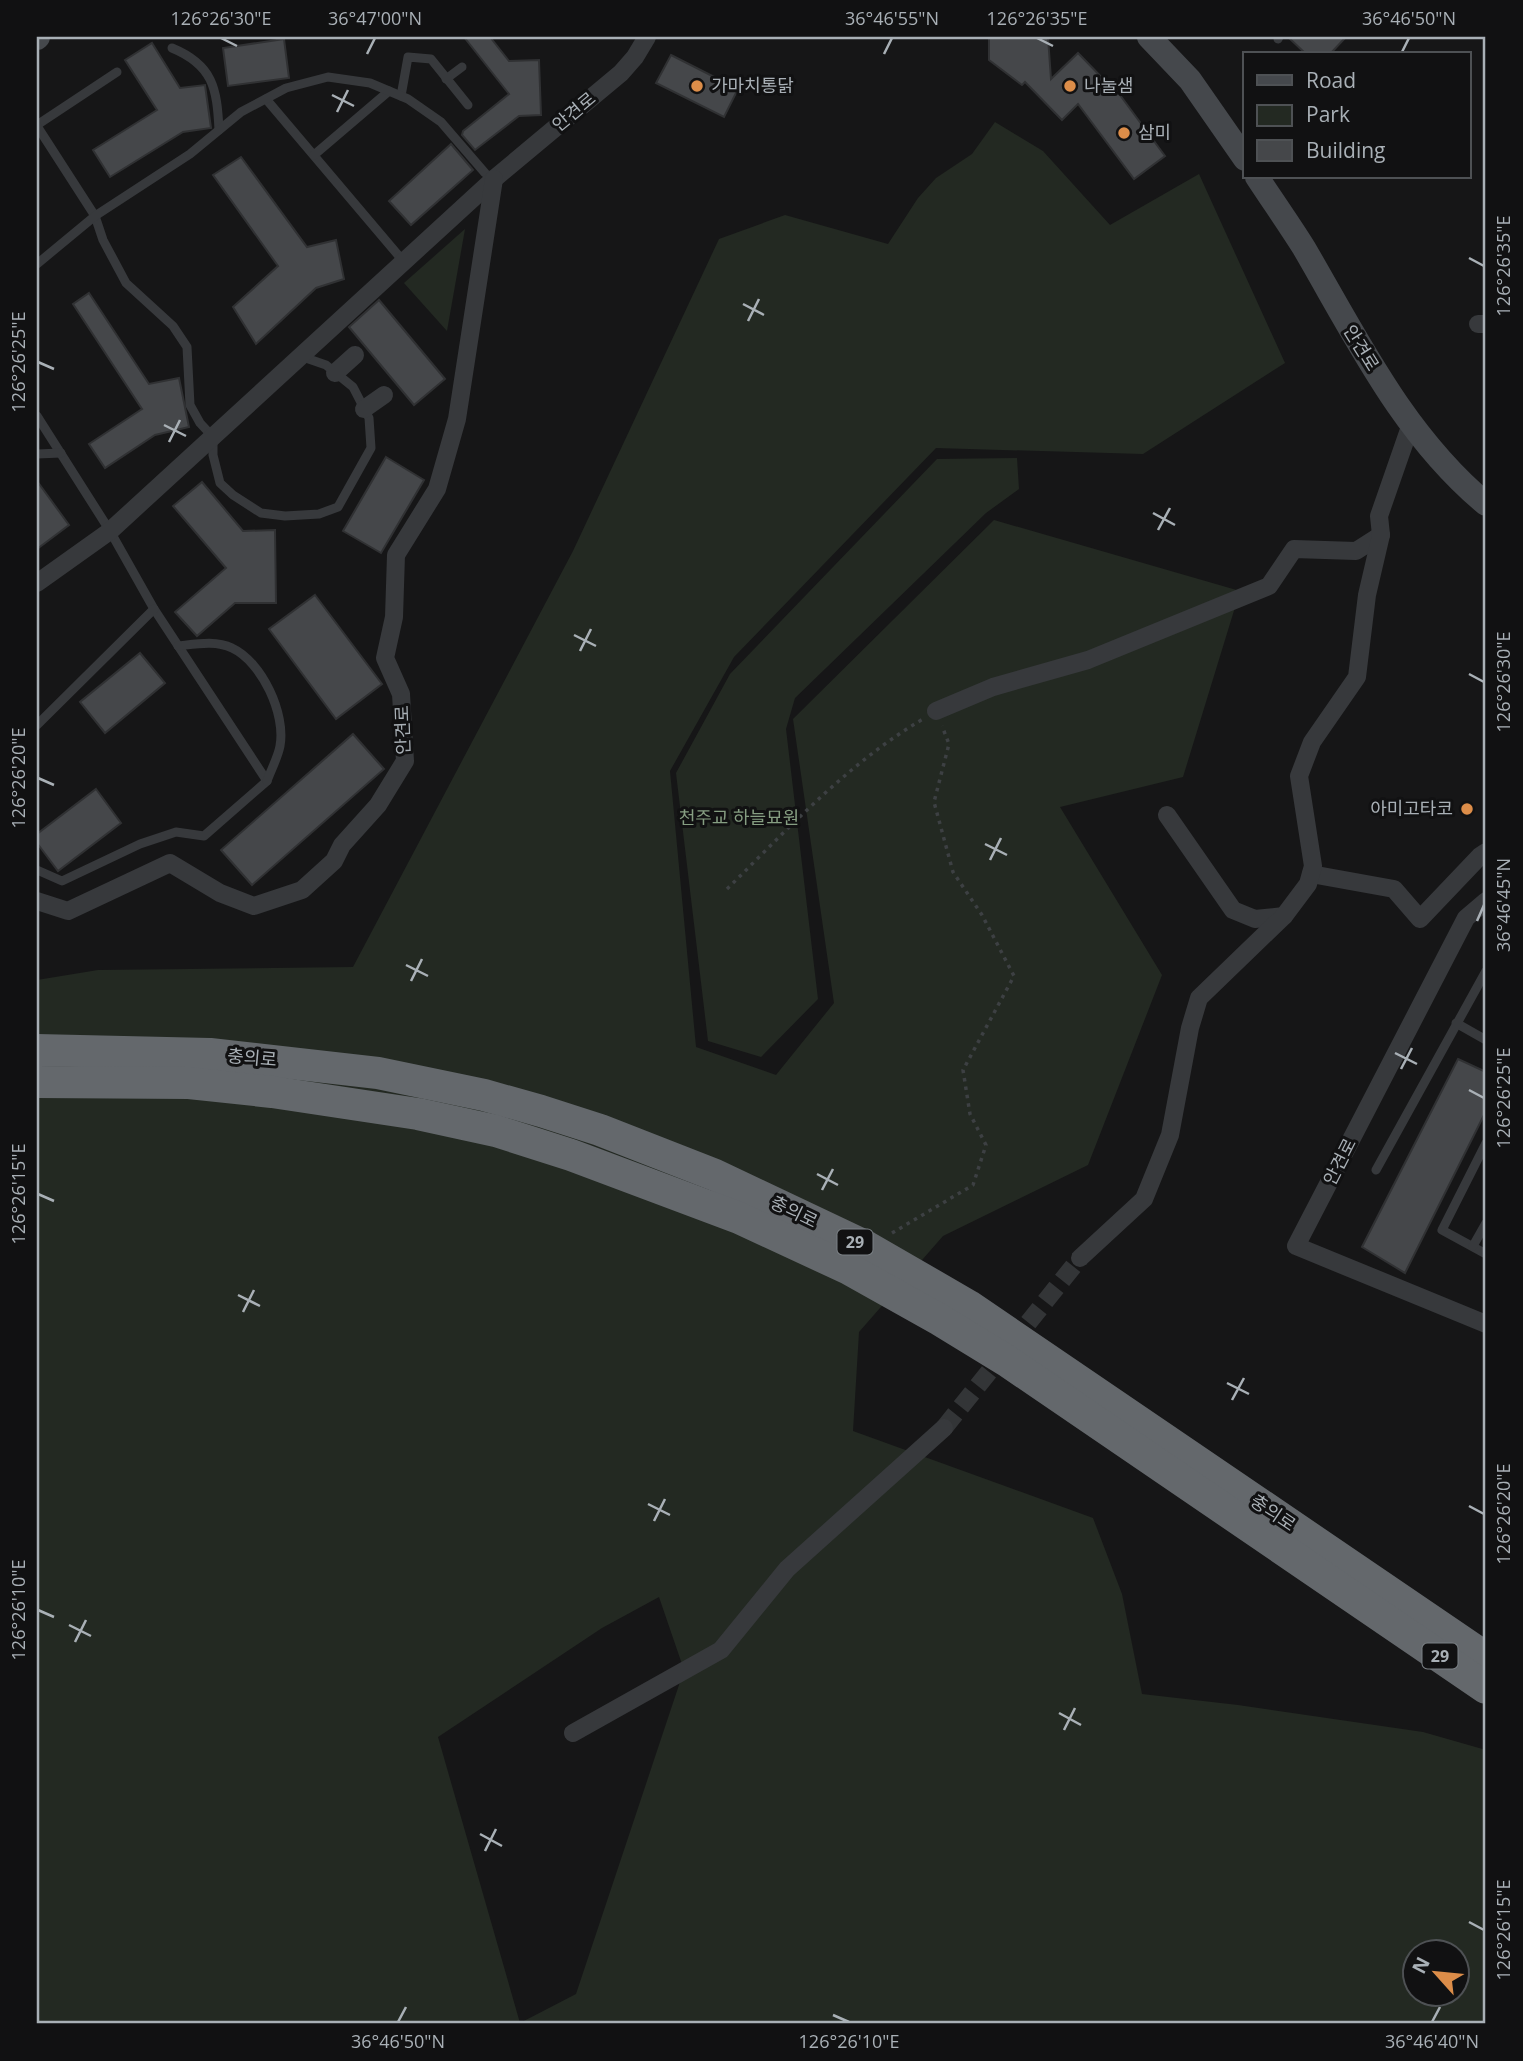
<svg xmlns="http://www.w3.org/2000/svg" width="1523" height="2061" font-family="'Open Sans','Noto Sans KR',sans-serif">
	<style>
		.green { fill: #232922; fill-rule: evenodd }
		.building { fill: #45474a; stroke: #303133; stroke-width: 2 }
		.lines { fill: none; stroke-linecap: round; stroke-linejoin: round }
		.street-tunnel { stroke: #333537; stroke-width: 18; stroke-dasharray: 18 9; stroke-linecap: butt }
		.path { stroke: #3d4043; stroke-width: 3.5; stroke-dasharray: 3.5 5; stroke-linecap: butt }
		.lane { stroke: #37393c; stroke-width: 9 }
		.street { stroke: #37393c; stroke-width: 18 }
		.secondary { stroke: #45484c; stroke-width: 24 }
		.highway { stroke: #64686c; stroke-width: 32 }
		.ticks { fill: none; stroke: #a9b0b6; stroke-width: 2.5 }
		.poi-dot { fill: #dc8d49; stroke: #111112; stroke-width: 2.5 }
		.labels { text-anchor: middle; stroke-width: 6; stroke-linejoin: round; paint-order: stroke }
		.shield { fill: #111112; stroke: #7b8085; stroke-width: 2 }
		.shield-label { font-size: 16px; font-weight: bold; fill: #a9b0b6 }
		.poi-label { font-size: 18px; fill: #a9b0b6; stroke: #111112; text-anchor: start }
		.street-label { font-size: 18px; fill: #a9b0b6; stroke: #111112 }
		.park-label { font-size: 18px; fill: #869e82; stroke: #111112 }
		.neatline { fill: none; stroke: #a9b0b6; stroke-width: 2.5 }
		.ticks-label { font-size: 18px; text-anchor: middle; fill: #a9b0b6 }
	</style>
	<rect width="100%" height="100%" fill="#161617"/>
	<g class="green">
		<path d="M995 122 1043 151 1110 225 1199 174 1285 363 1143 454 936 448 734 657 670 771 696 1047 776 1075 834 1003 793 719 994 520 1240 591 1183 777 1060 807 1162 975 1088 1165 943 1236 859 1332 853 1431 1093 1518 1122 1594 1142 1694 1238 1705 1423 1732 1486 1750V2024H37V980L98 970 353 967 573 551 719 239 785 215 888 244 918 198 936 178 972 154ZM659 1597 684 1670 576 1994 520 2023 438 1737 602 1628ZM1414 1952H1456V1994H1414Z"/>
		<path d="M465 229 447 331 404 283Z"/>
		<path d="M1017 458 1019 489 986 513 795 698 786 729 818 999 761 1057 708 1041 676 773 730 674 937 459Z"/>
	</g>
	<g class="building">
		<path d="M464 37H490L509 61 539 60 541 115 519 116 475 150 462 135 463 131 509 94Z"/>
		<path d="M989 37H1048L1051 79 1078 53 1112 88 1114 87 1165 156 1134 179 1078 104 1062 120 1025 82 1022 85 989 60Z"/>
		<path d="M1288 37H1346L1330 54H1306Z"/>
		<path d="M284 39 289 78 228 86 223 48Z"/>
		<path d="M152 43 180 88 205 85 211 128 183 132 110 177 93 150 157 110 125 60Z"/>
		<path d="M671 55 738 89 724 117 656 83Z"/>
		<path d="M451 144 473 170 411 225 389 201Z"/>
		<path d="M241 157 307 247 336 240 344 279 316 288 256 344 233 307 278 266 213 175Z"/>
		<path d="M89 293 149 384 179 378 189 427 155 435 105 468 89 444 142 409 73 304Z"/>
		<path d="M379 300 445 379 414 405 349 327Z"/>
		<path d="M386 457 424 480 381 553 343 531Z"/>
		<path d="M37 481 69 525 37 549Z"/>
		<path d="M202 482 243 531 275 530 276 603H235L197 636 175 612 226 568 173 506Z"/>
		<path d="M315 595 382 684 336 719 269 629Z"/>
		<path d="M140 653 165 683 105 733 80 702Z"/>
		<path d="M353 734 384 769 252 885 221 850Z"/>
		<path d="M96 789 121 823 58 871 37 843V834Z"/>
		<path d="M1458 1059 1486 1072V1111L1405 1273 1362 1247Z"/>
	</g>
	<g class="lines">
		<path class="street-tunnel" d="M944 1428 1080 1258"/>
		<g class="path">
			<path d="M727 889C788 829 848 763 923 719"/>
			<path d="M892 1233 973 1185 986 1145 970 1114 963 1070 1014 976 982 915 953 872 934 802 949 744 942 726"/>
		</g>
		<g class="lane">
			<path d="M1278 39 1279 37"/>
			<path d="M172 48C213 65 217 88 219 130"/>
			<path d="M446 79 462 67"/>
			<path d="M401 96 408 57 431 59 468 105"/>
			<path d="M266 99 404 262"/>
			<path d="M37 125 117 72"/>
			<path d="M37 126 95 216 103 240 126 283 173 326 187 347 190 405 200 423 213 437V455L220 483 233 495 261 513 285 516 319 514 338 507 371 448 369 418 353 387 326 365 300 356"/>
			<path d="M314 155 389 91"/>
			<path d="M37 264 95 216 190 154 241 112 286 88 328 77 370 83 408 99 441 122 485 173 493 179"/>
			<path d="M37 416 110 531 154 609 267 781 204 836 176 832 140 844 62 881 37 870"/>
			<path d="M37 454 61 453"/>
			<path d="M178 646C196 644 216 640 232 648 262 662 286 714 280 746 278 757 271 770 267 781"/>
			<path d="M37 725 154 609"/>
			<path d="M1456 1023 1486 1040"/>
			<path d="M1486 1143 1442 1230 1486 1254"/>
			<path d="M1376 1170 1486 971"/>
			<path d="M1473 1246 1486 1223"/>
		</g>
		<g class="street">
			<path d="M1478 324H1486"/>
			<path d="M335 373 355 355"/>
			<path d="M364 409 384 395"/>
			<path d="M37 583 110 531 494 179 621 73 635 57 647 37"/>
			<path d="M936 711 993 687 1088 660 1269 586 1294 549 1356 551 1381 535"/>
			<path d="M1167 815 1233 910 1255 919 1284 916"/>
			<path d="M1311 874 1394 889 1420 919 1480 856 1486 852"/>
			<path d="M37 901 68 911 170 863 220 893 254 906 302 890 334 861 342 845 378 805 405 761 401 694 385 658 394 617 396 555 437 489 457 419 494 179"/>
			<path d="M1486 901 1466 918 1296 1246 1486 1324"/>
			<path d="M1080 1258 1144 1199 1170 1135 1190 1028 1199 998 1284 916 1308 884 1313 866 1299 776 1312 742 1357 677 1367 595 1381 535 1379 516 1411 424"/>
			<path d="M573 1733 721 1650 787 1569 944 1428"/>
		</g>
		<g class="secondary">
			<path d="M1149 37 1190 80 1245 159"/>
			<path d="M37 38 38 37"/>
			<path d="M1257 177C1272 200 1289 224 1304 248 1357 339 1404 436 1486 504"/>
		</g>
		<g class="highway">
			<path d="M37 1050 210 1054 378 1073 484 1095 541 1111 600 1130 715 1175 867 1247 969 1306 1486 1658"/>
			<path d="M37 1082 189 1083 272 1092 418 1114 496 1131 571 1155 739 1218 849 1269 940 1320 1007 1361 1486 1688"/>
		</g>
	</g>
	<path class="ticks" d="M221 38 237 46M1037 38 1053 46M367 54 375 38M884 54 892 38M1401 54 1409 38M332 95 354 106M337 112 348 90M1469 258 1484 266M743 304 764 315M748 321 759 299M38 362 54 369M164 425 186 436M169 442 180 420M1153 513 1175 525M1158 530 1170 508M574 635 596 646M580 651 591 629M1469 674 1484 682M38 778 54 785M985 844 1007 855M990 860 1001 838M1477 921 1484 905M406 965 428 976M411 981 422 959M1395 1053 1417 1064M1401 1069 1412 1048M1469 1090 1484 1098M817 1174 838 1185M822 1190 833 1169M38 1194 54 1201M238 1295 260 1306M243 1312 254 1290M1227 1383 1249 1394M1232 1400 1244 1378M648 1504 670 1515M1469 1506 1484 1514M654 1521 665 1499M38 1610 54 1617M69 1625 91 1636M75 1642 86 1620M1059 1713 1081 1725M1064 1730 1075 1708M480 1834 502 1846M485 1851 496 1829M1469 1922 1484 1930M833 2015 849 2022M398 2022 406 2007M1432 2022 1440 2007"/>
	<g class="poi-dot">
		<circle cx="697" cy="86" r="7"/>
		<circle cx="1070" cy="86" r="7"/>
		<circle cx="1124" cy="133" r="7"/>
		<circle cx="1467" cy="809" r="7"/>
	</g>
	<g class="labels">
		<g class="shield">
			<rect x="837.5" y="1229.5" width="35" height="25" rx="5"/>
			<rect x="1422.5" y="1643.5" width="35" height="25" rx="5"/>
		</g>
		<g class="shield-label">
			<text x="855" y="1248">29</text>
			<text x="1440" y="1662">29</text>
		</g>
		<g class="poi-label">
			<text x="711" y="92">가마치통닭</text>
			<text x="1084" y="92">나눌샘</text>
			<text x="1138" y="139">삼미</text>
			<text x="1453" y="815" text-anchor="end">아미고타코</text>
		</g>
		<g class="street-label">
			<text transform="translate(574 112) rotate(-40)" y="6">안견로</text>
			<text transform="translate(1361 348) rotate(58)" y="6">안견로</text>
			<text transform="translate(403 730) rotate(-92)" y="6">안견로</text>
			<text transform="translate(252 1058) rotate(5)" y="6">충의로</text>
			<text transform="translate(1340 1162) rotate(-63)" y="6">안견로</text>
			<text transform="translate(794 1212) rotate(26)" y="6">충의로</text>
			<text transform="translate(1273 1513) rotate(34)" y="6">충의로</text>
		</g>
		<g class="park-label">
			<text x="739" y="824">천주교 하늘묘원</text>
		</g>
	</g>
	<rect width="1523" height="2061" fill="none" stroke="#111112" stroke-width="77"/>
	<rect x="1243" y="52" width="228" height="126" fill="#111112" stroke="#4e5154" stroke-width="2"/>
	<rect x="1257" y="75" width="35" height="10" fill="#45484c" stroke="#4e5154" stroke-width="2"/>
	<text x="1306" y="88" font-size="21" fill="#a9b0b6">Road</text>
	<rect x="1257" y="105" width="35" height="21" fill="#232922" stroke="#4e5154" stroke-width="2"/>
	<text x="1306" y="122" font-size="21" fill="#a9b0b6">Park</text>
	<rect x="1257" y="140" width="35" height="21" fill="#45474a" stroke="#4e5154" stroke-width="2"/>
	<text x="1306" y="158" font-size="21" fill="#a9b0b6">Building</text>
	<g transform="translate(1436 1973) rotate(297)"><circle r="33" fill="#111112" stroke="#4e5154" stroke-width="2"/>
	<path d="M0-5L12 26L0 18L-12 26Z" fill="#dc8d49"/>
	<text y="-10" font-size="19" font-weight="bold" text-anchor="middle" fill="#a9b0b6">N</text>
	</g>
	<rect x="38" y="38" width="1446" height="1984" class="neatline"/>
	<g class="ticks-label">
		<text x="221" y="25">126°26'30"E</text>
		<text x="375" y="25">36°47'00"N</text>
		<text x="892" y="25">36°46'55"N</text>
		<text x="1037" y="25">126°26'35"E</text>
		<text x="1409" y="25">36°46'50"N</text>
		<text transform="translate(1504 266) rotate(-90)" y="6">126°26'35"E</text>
		<text transform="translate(19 362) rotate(-90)" y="6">126°26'25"E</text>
		<text transform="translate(1504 682) rotate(-90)" y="6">126°26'30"E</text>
		<text transform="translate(19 778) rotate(-90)" y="6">126°26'20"E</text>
		<text transform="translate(1504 905) rotate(-90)" y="6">36°46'45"N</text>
		<text transform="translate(1504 1098) rotate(-90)" y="6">126°26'25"E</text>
		<text transform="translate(19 1194) rotate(-90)" y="6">126°26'15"E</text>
		<text transform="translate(1504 1514) rotate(-90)" y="6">126°26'20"E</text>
		<text transform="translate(19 1610) rotate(-90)" y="6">126°26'10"E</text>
		<text transform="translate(1504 1930) rotate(-90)" y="6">126°26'15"E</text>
		<text x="398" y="2048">36°46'50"N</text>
		<text x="849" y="2048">126°26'10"E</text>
		<text x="1432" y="2048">36°46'40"N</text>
	</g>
</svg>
